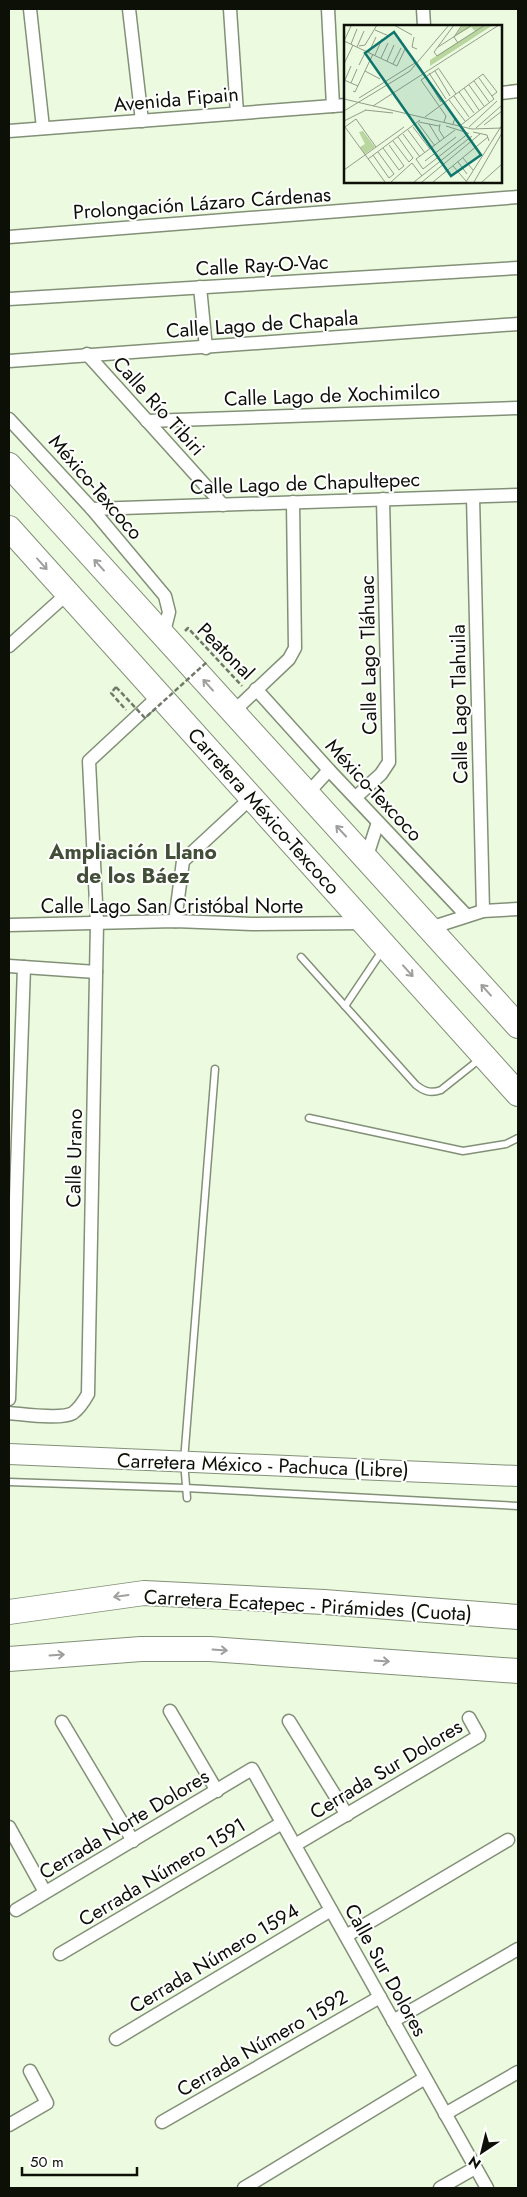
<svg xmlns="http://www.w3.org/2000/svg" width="527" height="2197" font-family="Jost,sans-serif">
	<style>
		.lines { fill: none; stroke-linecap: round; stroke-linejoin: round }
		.lane-casing { stroke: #829077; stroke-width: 9 }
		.street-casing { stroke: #829077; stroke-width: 15 }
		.primary-casing { stroke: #829077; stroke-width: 22 }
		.highway-casing { stroke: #829077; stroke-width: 26 }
		.path { stroke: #717a69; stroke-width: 2.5; stroke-dasharray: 5 2.5; stroke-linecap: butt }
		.lane { stroke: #fff; stroke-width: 6 }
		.street { stroke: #fff; stroke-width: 12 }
		.primary { stroke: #fff; stroke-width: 20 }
		.highway { stroke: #fff; stroke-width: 24 }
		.path-bridge { stroke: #717a69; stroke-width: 2.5; stroke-dasharray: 5 2.5; stroke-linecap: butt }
		.oneway { stroke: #9e9f9c }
		.labels { text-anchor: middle; stroke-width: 4; stroke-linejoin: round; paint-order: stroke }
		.street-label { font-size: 20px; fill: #0c1007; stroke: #fff }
		.neighbourhood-label { font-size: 21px; font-weight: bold; fill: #424e37; stroke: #fff }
		.inset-road { fill: none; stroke: #929d89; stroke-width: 1 }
		.view { fill: #0f766e; fill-opacity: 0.15; stroke: #0f766e; stroke-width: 2.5 }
		.inset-edge { fill: none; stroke: #0c1007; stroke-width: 2.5 }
	</style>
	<rect width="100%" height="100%" fill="#ecfbe0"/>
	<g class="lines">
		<g class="lane-casing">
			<g id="lane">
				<path d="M301 957 416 1085C424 1091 430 1094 441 1090L480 1059"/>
				<path d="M345 1006 382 951"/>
				<path d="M309 1118 463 1151 506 1144 518 1138"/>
				<path d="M9 1482 186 1488 518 1506"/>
				<path d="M187 1498 184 1461 215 1069"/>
			</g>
		</g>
		<g class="street-casing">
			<g id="street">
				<path d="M30 9 43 128"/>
				<path d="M129 9 142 121"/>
				<path d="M230 9 237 113"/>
				<path d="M328 9 333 106"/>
				<path d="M423 9 424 26"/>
				<path d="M501 93 518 91"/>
				<path d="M9 131 346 105"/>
				<path d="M9 237 518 197"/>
				<path d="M200 287 206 348"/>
				<path d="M9 299 518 268"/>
				<path d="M87 354 223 505"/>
				<path d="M9 361 518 324"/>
				<path d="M9 419 92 509 165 596 169 612 163 636"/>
				<path d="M147 421 518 408"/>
				<path d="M473 497 483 911"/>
				<path d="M92 509 518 495"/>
				<path d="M9 646 68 593"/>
				<path d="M256 689 329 770 466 915"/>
				<path d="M233 712 289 659 295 648 293 502"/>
				<path d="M307 794 329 770"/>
				<path d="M356 797 381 774 389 762 383 499"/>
				<path d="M366 859 378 822"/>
				<path d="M175 921 183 861 252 797"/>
				<path d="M9 925 175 921 252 924 365 923"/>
				<path d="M430 928 483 911 518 909"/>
				<path d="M9 966 96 972"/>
				<path d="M9 1399 24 967"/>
				<path d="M9 1413C23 1414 61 1420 73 1413 80 1408 84 1401 88 1394L97 923 89 761 159 696"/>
				<path d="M170 1711 217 1791"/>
				<path d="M289 1721 347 1815"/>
				<path d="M62 1722 133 1841"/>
				<path d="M9 1827 45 1892"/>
				<path d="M295 1845 479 1736 469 1718"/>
				<path d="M16 1910 252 1769 487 2188"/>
				<path d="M346 1936 508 1840"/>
				<path d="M60 1954 282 1823"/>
				<path d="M393 2021 518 1949"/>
				<path d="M116 2039 331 1910"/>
				<path d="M445 2114 518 2072"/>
				<path d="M162 2122 380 1997"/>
				<path d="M9 2125 47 2103 30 2071"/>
				<path d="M244 2188 425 2078"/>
				<path d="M440 2188 475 2168"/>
			</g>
		</g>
		<g class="primary-casing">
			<path id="primary" d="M9 1454 518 1476"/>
		</g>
		<g class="highway-casing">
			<g id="highway">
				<path d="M9 465 518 1026"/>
				<path d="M9 528 518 1094"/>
				<path d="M9 1612 144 1593 324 1602 518 1617"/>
				<path d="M9 1659 141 1649H210L518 1671"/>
			</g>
		</g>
		<g class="path">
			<path d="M185 631 188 628 242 686"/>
			<path d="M116 687 111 693 126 710"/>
		</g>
		<use href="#lane" class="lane"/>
		<use href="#street" class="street"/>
		<use href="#primary" class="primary"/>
		<use href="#highway" class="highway"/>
		<path class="path-bridge" d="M116 687 145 718 208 661"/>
	</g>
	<defs><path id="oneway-shaft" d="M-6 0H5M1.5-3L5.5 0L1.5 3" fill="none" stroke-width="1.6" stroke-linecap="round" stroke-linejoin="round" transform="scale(1.25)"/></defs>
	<g class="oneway">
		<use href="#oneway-shaft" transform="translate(42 564) rotate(48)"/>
		<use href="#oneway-shaft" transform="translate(99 565) rotate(-132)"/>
		<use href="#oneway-shaft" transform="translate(208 685) rotate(-132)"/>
		<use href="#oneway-shaft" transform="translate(341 831) rotate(-133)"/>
		<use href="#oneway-shaft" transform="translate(408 971) rotate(48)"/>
		<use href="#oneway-shaft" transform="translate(486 990) rotate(-132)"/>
		<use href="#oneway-shaft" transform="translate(121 1596) rotate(172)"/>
		<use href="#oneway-shaft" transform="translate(220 1650) rotate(4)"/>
		<use href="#oneway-shaft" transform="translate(57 1655) rotate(-4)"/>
		<use href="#oneway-shaft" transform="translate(382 1661) rotate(4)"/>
	</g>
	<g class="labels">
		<g class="street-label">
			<text transform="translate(176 99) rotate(-5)" y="7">Avenida Fipain</text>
			<text transform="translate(202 203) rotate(-4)" y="7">Prolongación Lázaro Cárdenas</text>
			<text transform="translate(262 265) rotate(-3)" y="7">Calle Ray-O-Vac</text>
			<text transform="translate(262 324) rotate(-4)" y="7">Calle Lago de Chapala</text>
			<text transform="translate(332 395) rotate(-2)" y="7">Calle Lago de Xochimilco</text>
			<text transform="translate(159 406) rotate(48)" y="7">Calle Río Tibiri</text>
			<text transform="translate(305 483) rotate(-2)" y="7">Calle Lago de Chapultepec</text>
			<text transform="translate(96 487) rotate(49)" y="7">México-Texcoco</text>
			<text transform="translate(226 651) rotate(45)" y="7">Peatonal</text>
			<text transform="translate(368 655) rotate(-91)" y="7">Calle Lago Tláhuac</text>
			<text transform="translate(459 704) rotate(-91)" y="7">Calle Lago Tlahuila</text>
			<text transform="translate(374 790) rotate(47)" y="7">México-Texcoco</text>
			<text transform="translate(264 811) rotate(48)" y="7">Carretera México-Texcoco</text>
			<text x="172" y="913">Calle Lago San Cristóbal Norte</text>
			<text transform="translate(74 1158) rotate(-89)" y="7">Calle Urano</text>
			<text transform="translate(263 1465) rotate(2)" y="7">Carretera México - Pachuca (Libre)</text>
			<text transform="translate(308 1605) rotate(3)" y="7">Carretera Ecatepec - Pirámides (Cuota)</text>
			<text transform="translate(386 1769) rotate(-31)" y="7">Cerrada Sur Dolores</text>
			<text transform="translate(124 1824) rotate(-31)" y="7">Cerrada Norte Dolores</text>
			<text transform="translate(162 1872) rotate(-31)" y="7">Cerrada Número 1591</text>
			<text transform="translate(214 1958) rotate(-31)" y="7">Cerrada Número 1594</text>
			<text transform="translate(386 1970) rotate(61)" y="7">Calle Sur Dolores</text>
			<text transform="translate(262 2043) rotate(-30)" y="7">Cerrada Número 1592</text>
		</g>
		<g class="neighbourhood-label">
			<text x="133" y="859">Ampliación Llano<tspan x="133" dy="24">de los Báez</tspan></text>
		</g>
	</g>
	<g transform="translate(344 25)">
		<rect width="158" height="158" fill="#ecfbe0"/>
		<path d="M119 0H149L86 41V35L131 6 127 2 111 11ZM19 106 31 122 21 129 16 122 21 119 15 107Z" fill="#b9d69e"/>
		<path class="inset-road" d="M50 0 68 10M110 0 90 27 93 31 141 0M31 5 45 11M70 12 68 22 73 24M0 16 53 41 61 24M0 16 7 1M114 18 110 12 118 0M7 19 13 4M15 21 21 20 33 0M13 22 20 6M94 22 128 0M25 27 32 12M31 30 38 14M37 33 44 18M43 36 50 20M0 39 9 20M49 39 57 23M15 40 22 26M95 43 77 55 102 91 100 97M95 44 112 69M21 46 36 54M91 46 106 71M85 48 102 74M81 51 97 77M0 55 14 61M1 55 7 41M130 56 145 77M7 58 13 44M125 60 140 81M120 63 135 85M9 66 11 67 29 29M115 67 130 88M110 71 125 92M15 73 71 38M0 74 128 104 158 103M105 75 121 96M100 78 111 93 109 99M29 81 155 0M21 85 49 88M0 86 66 46 105 0M81 92 139 49 153 67 148 71M0 96 22 85M75 97 95 101M74 98 91 121M85 99 96 117M96 99 95 105 100 113M117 100 150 74 135 53M140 100 158 86M102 101 124 108M1 102 41 157M1 102 12 94 32 122M69 102 86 124M125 102 153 76M132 103 157 81M64 105 81 128M111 105 72 134 79 144 125 108M129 107 143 110 145 116M59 109 76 132M49 116 65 137 69 133 54 112M39 123 55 145 60 141 45 120M29 130 45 153 50 149 34 127M119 133 129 145M24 134 76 95M81 136 112 112M114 137 123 149M109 141 122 156M0 145 60 102M47 157 68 138 78 151M70 157 128 111M78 157 136 109M89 157 144 112M122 157 158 100M130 157 158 108M138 157 158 139"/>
		<path class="view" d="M50 7 137 130 107 151 21 28Z"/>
		<rect width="158" height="158" class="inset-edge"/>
	</g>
	<rect width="527" height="2197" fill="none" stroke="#0c1007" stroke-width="20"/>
	<g transform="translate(482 2152) rotate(215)" stroke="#ffffff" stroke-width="4" paint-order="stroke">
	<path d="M0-4L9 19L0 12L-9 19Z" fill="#0c1007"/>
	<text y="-8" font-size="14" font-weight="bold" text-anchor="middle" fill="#0c1007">N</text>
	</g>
	<path d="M22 2167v8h115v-8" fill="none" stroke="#0c1007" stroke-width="2.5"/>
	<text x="30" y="2167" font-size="15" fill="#0c1007" stroke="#ffffff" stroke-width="4" paint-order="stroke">50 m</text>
</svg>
